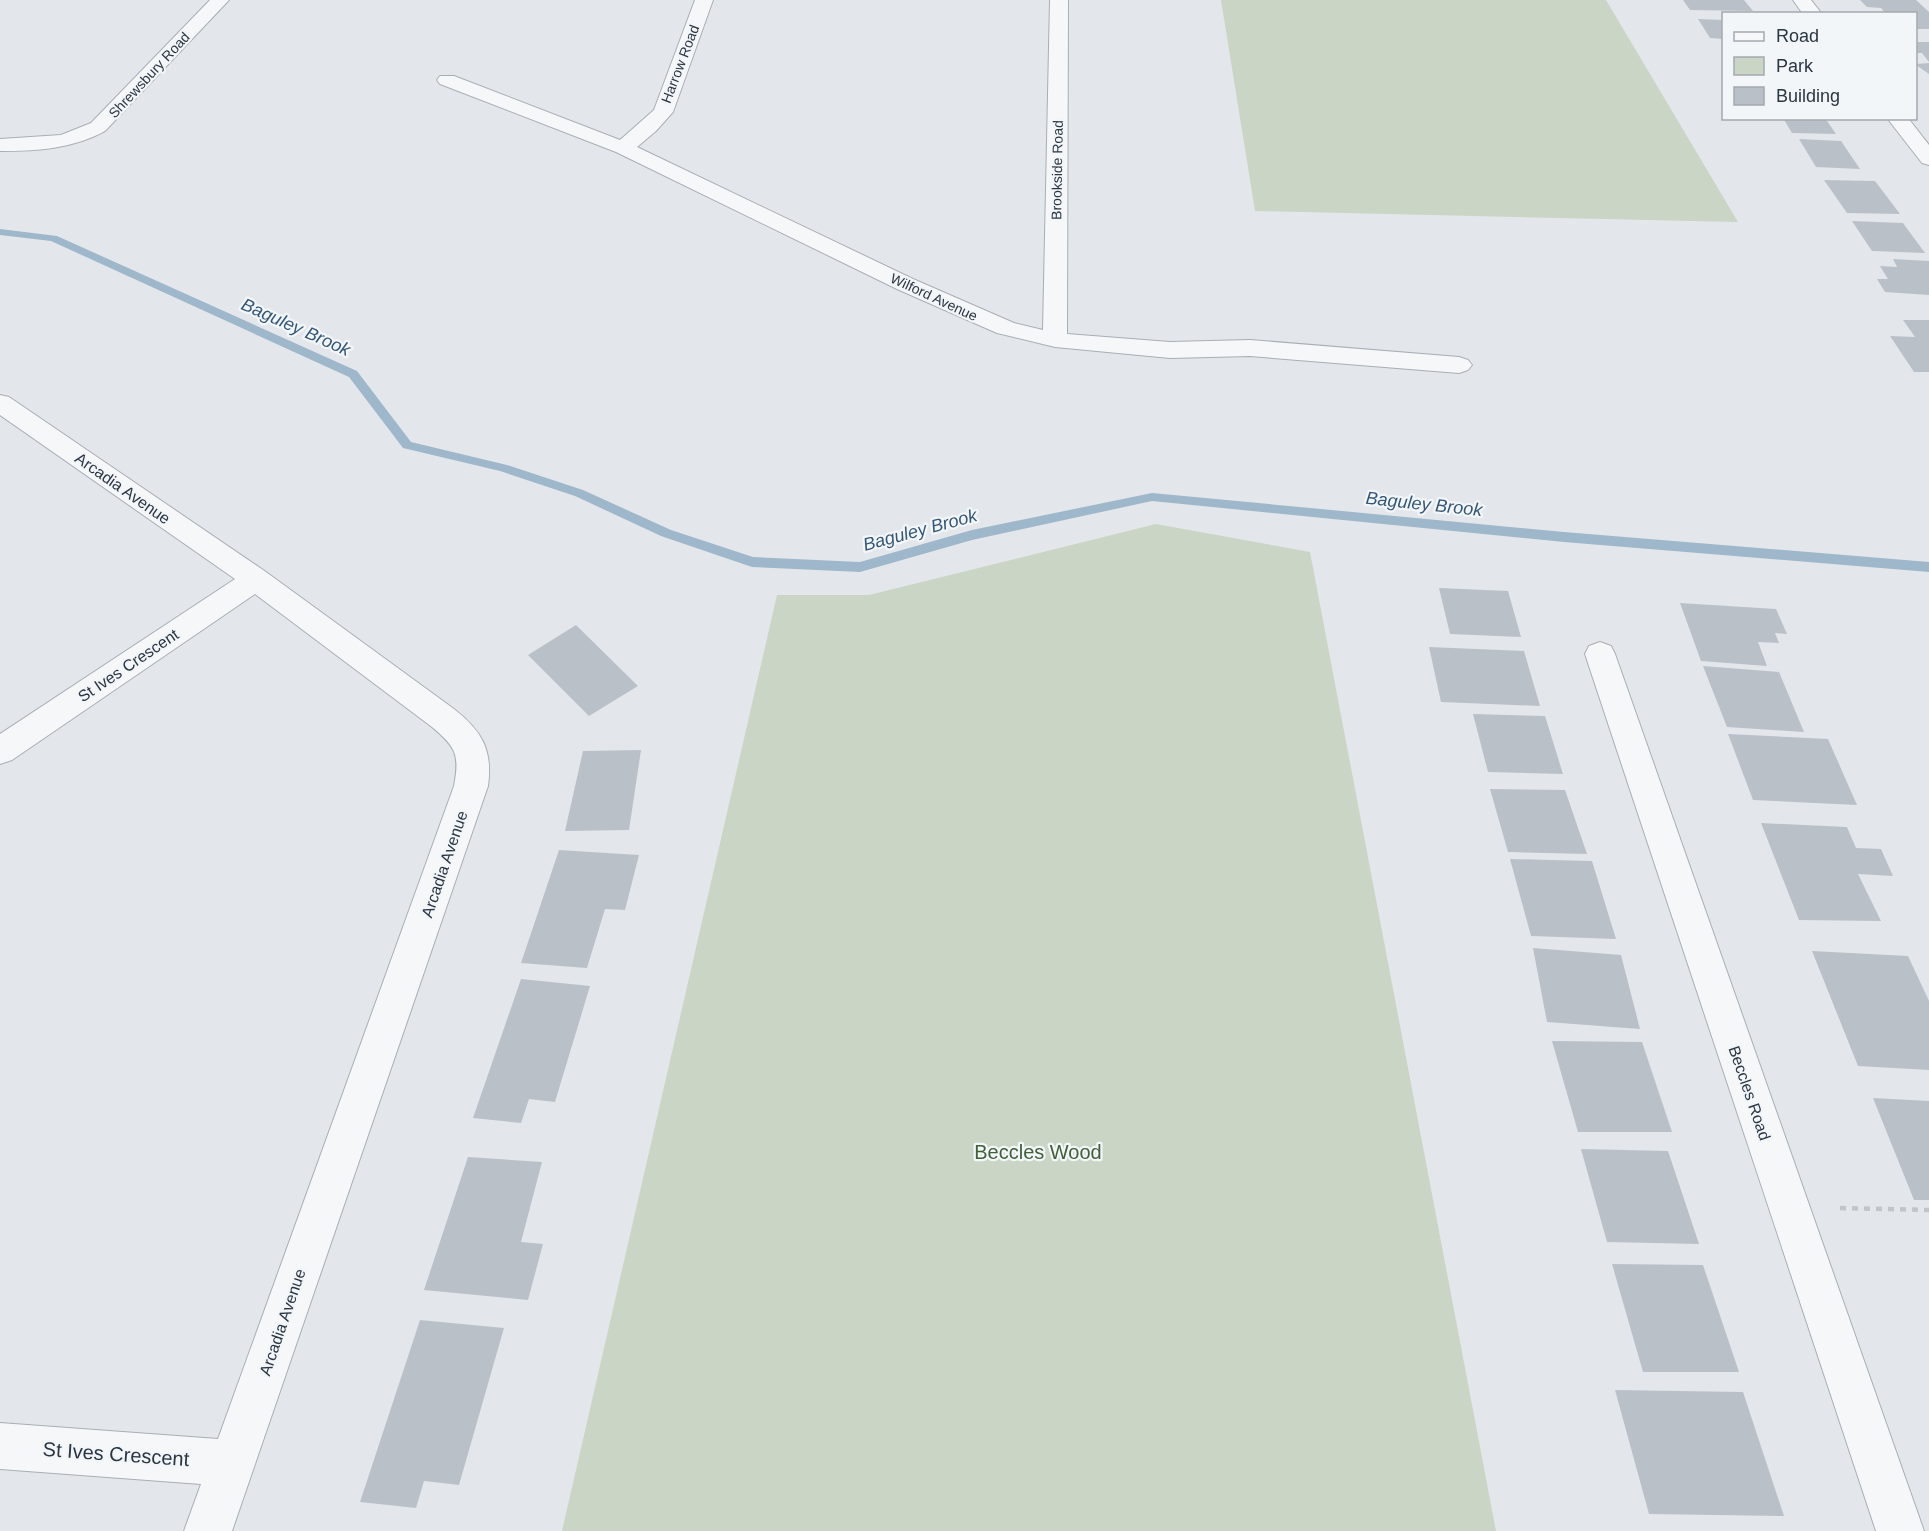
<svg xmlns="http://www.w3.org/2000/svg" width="1929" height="1531" font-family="Arial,sans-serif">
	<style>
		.green { fill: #cad5c5 }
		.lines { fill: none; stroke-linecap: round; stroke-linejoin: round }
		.stream { fill: #9fb7ca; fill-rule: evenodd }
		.building { fill: #bac0c8 }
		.street-casing { stroke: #a8aeb5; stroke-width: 2 }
		.path { stroke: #c1c5ca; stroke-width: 4.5; stroke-dasharray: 6 6; stroke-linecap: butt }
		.street { fill: #f6f7f9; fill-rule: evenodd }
		.labels { text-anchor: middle; stroke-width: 4.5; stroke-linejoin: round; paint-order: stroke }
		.far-street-label { font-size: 14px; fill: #2b3643; stroke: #f3f6f8 }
		.street-label { font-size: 16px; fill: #2b3643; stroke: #f3f6f8 }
		.water-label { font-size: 18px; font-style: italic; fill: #355777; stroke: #f3f6f8 }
		.near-park-label { font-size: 20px; fill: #425f39; stroke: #f3f6f8 }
		.near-street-label { font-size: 20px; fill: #2b3643; stroke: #f3f6f8 }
	</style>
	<rect width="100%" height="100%" fill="#e3e7eb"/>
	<g class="green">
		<path d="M1221 0H1606L1738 222 1255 211Z"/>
		<path d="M1156 524 1310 552 1496 1531H562L777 595H869Z"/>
	</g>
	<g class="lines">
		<path class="stream" d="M0 229 57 236 357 371 411 442 507 465 583 490 671 530 753 557 860 562 972 530 1152 493 1564 532 1929 562V572L1564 542 1152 501 972 540 860 572 752 567 661 536 575 496 500 471 403 448 349 377 51 241 0 235Z"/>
	</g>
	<g class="building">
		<path d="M1683 0H1744L1753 11 1690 10Z"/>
		<path d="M1860 0H1916L1929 12V29H1916V14H1886L1881 8 1867 7Z"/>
		<path d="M1698 19 1724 20V39L1710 38Z"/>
		<path d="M1916 42H1929V62L1922 53H1916Z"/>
		<path d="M1929 63V74L1916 65V64Z"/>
		<path d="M1783 118H1825L1836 134 1792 133Z"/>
		<path d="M1799 139 1841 141 1860 169 1816 167Z"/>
		<path d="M1824 180 1875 181 1900 214 1847 213Z"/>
		<path d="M1852 221 1903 223 1925 253 1872 251Z"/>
		<path d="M1893 259 1929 261V295L1885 292 1877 279H1888L1880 266 1897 267Z"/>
		<path d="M1903 320H1929V372H1914L1890 336 1915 337Z"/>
		<path d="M1439 588 1508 591 1521 637 1450 634Z"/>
		<path d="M1680 603 1776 609 1787 634 1775 633 1779 643 1758 642 1767 666 1701 661Z"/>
		<path d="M576 625 638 686 589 716 528 655Z"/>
		<path d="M1429 647 1524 651 1540 706 1441 702Z"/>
		<path d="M1703 666 1779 672 1804 732 1727 727Z"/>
		<path d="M1473 714 1545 716 1563 774 1488 772Z"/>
		<path d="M1728 734 1828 739 1857 805 1753 800Z"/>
		<path d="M641 750 629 830 565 831 583 751Z"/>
		<path d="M1490 789 1565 790 1587 854 1508 852Z"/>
		<path d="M1761 823 1847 827 1856 848 1881 849 1893 876 1858 874 1881 921 1799 920Z"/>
		<path d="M559 850 639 855 625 910 605 909 587 968 521 963Z"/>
		<path d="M1510 859 1592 861 1616 939 1531 936Z"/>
		<path d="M1533 948 1621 955 1640 1029 1547 1022Z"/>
		<path d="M1812 951 1908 956 1929 1001V1070L1858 1066Z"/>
		<path d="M521 979 590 986 555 1102 529 1099 521 1123 473 1118Z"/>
		<path d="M1552 1041 1642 1042 1672 1132H1578Z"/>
		<path d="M1873 1098 1929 1101V1200H1914Z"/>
		<path d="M1581 1149 1668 1151 1699 1244 1607 1242Z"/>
		<path d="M468 1157 542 1162 521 1242 543 1244 528 1300 424 1290Z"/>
		<path d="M1612 1264 1703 1265 1739 1372H1643Z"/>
		<path d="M420 1320 504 1328 459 1485 424 1481 416 1508 360 1502Z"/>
		<path d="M1615 1390 1743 1392 1784 1516 1649 1514Z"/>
	</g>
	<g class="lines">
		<g class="street-casing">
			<g id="street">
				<path d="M210 0H229L105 131C72 149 37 151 0 151V139L61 135 91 123Z"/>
				<path d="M695 0H713L673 112 656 131 637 147 913 279 1014 323 1043 330 1050 0H1068L1067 334 1170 342 1250 340 1459 357 1468 360 1472 365 1468 370 1459 373 1250 356 1170 358 1055 347 997 333 897 289 616 152 440 84 437 80 440 76H454L620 140 654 110Z"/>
				<path d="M1793 0H1811L1822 14H1803Z"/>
				<path d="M1887 118H1908L1929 145V165L1922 163Z"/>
				<path d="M0 395 9 397 266 572 454 709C482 731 493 750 488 786L232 1531H184L201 1484 0 1469V1423L218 1439 454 786C460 755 456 747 432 727L255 594 12 760 0 764V734L235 579 0 415Z"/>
				<path d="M1600 642 1611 646 1615 654 1924 1531H1876L1585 654 1589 646Z"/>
			</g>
		</g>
		<path class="path" d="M1840 1208 1929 1210"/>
		<use href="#street" class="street"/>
	</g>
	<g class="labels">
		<g class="far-street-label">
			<text transform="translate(680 64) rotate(-69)" y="5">Harrow Road</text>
			<text transform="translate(149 75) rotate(-47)" y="5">Shrewsbury Road</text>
			<text transform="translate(1057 170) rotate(-89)" y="5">Brookside Road</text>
			<text transform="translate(934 297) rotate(25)" y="5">Wilford Avenue</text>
		</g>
		<g class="street-label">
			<text transform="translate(123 488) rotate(35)" y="6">Arcadia Avenue</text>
			<text transform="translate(128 665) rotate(-34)" y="6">St Ives Crescent</text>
			<text transform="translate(444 864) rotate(-71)" y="6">Arcadia Avenue</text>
			<text transform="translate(1750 1093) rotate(71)" y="6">Beccles Road</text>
			<text transform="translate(282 1322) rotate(-71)" y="6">Arcadia Avenue</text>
		</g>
		<g class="water-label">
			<text transform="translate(296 327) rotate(24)" y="6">Baguley Brook</text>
			<text transform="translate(1424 504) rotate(6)" y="6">Baguley Brook</text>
			<text transform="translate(920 530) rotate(-15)" y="6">Baguley Brook</text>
		</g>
		<g class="near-park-label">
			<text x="1038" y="1159">Beccles Wood</text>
		</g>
		<g class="near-street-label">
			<text transform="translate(116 1454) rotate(4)" y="7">St Ives Crescent</text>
		</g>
	</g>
	<rect x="1722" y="12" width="195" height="108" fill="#f3f6f8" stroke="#a3a9b0" stroke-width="1.5"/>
	<rect x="1734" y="32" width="30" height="9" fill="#f6f7f9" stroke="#a3a9b0" stroke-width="1.5"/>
	<text x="1776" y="42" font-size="18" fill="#2b3643">Road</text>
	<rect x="1734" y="57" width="30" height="18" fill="#cad5c5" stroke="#a3a9b0" stroke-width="1.5"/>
	<text x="1776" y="72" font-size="18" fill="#2b3643">Park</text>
	<rect x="1734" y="87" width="30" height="18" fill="#bac0c8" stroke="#a3a9b0" stroke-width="1.5"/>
	<text x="1776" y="102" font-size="18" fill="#2b3643">Building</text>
</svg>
